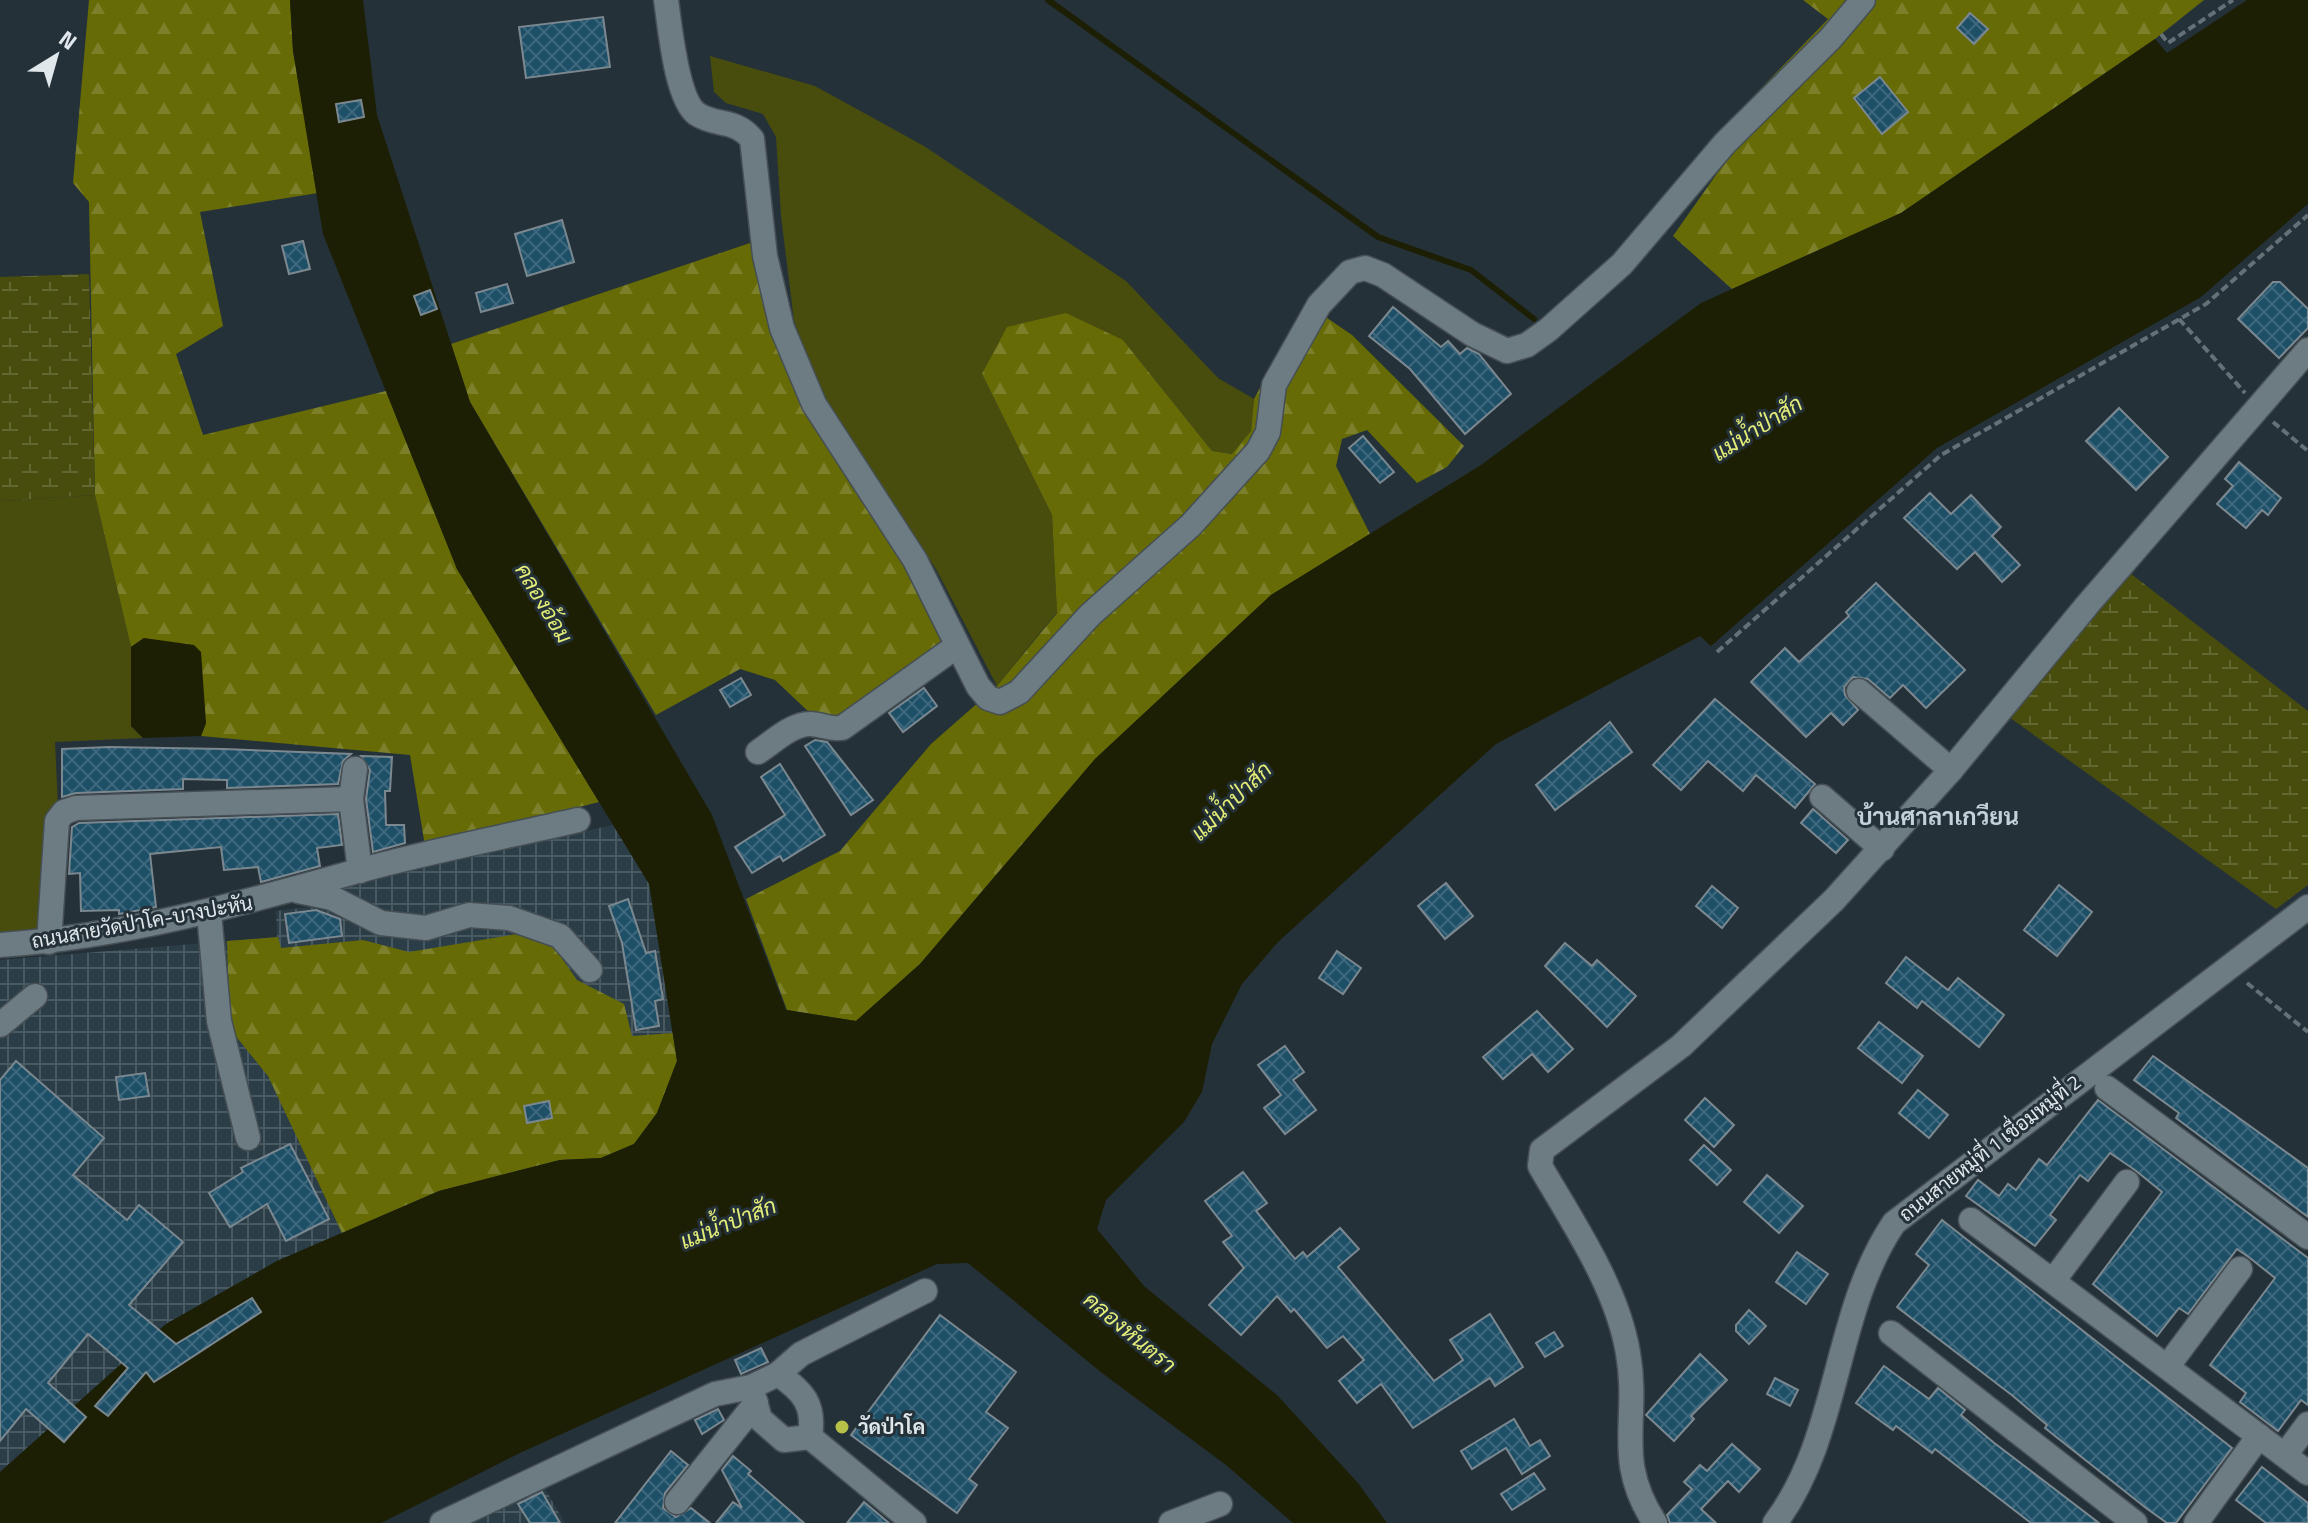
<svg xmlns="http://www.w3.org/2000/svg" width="2308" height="1523" font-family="'Titillium Web',Sarabun,sans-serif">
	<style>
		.industrial { fill: url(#industrial-grid) }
		.green { fill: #484c0d }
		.forest { fill: url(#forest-firs) }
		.wetland { fill: url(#wetland-marsh) }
		.water { fill: #1d1f04 }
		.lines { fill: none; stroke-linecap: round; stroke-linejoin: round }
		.stream { stroke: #1d1f04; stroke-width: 6 }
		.building { fill: url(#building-cross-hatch); stroke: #7b8890; stroke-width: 2 }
		.minor-casing { stroke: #454f54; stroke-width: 27 }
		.path { stroke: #667177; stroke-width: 4; stroke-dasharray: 8 4; stroke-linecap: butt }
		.minor { stroke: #6d7b82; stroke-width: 24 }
		.poi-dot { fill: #b8c147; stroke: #253138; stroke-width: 3 }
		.labels { text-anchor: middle; stroke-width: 6; stroke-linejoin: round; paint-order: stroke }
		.street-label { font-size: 20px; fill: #e0e8ec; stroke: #253138 }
		.poi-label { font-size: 20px; font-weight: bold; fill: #e0e8ec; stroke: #253138; text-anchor: start }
		.water-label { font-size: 22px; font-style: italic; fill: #e3ed78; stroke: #253138 }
		.quarter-label { font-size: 24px; font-weight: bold; fill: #c3d1da; stroke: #253138 }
	</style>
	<defs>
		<pattern id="industrial-grid" width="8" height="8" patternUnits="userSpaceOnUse" patternTransform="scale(2)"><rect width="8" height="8" fill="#2b3d47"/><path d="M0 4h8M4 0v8" fill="none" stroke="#495962"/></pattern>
		<pattern id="forest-firs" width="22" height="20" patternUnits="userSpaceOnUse" patternTransform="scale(2)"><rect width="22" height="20" fill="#666b05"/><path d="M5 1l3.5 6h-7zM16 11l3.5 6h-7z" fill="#7c802a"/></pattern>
		<pattern id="wetland-marsh" width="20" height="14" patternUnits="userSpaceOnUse" patternTransform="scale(2)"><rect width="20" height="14" fill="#484c0d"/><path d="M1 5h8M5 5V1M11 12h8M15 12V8" fill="none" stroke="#626630"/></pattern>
		<pattern id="building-cross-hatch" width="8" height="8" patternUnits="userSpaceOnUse" patternTransform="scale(2)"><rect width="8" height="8" fill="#1d4f67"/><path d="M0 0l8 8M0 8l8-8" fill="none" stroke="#3e687d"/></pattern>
	</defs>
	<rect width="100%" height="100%" fill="#253138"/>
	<g class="industrial">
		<path d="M613 825 650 884 677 1061 439 1191 277 1261 166 1324 0 1472V960L277 937 276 911 334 904 332 886Z"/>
		<path d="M542 1484 565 1523H459Z"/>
	</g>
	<g class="green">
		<path d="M710 56 815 86 924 146 1126 281 1218 378 1254 399 1251 431 1233 454 1212 451 1123 340 982 374 1052 515 1057 612 997 686 936 569 824 401 794 321 781 216 776 137 763 114 726 103 714 92Z"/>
		<path d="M95 495 131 647V726L143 738 55 742 58 806 41 929 0 933V501Z"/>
	</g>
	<g class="forest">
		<path d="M89 0H290L293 51 318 193 200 212 223 326 176 354 203 435 386 391 457 569 599 802 425 846 410 755 201 736 206 723 144 638 131 647 95 495 89 202 73 183Z"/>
		<path d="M1803 0H2204L2155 39 1901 213 1732 289 1673 236 1730 155 1713 138 1828 19Z"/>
		<path d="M750 243 761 249 778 325 916 573 949 647 831 723 811 714 775 680 740 669 656 715 470 402 451 344Z"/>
		<path d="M1305 303 1352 335 1464 446 1447 467 1417 483 1367 430 1342 439 1336 466 1370 534 1271 595 1095 759 920 964 856 1021 787 1010 746 899 840 851 931 744 997 686 1057 613 1052 515 982 374 1007 327 1066 313 1123 340 1212 451 1232 454 1251 431 1254 399Z"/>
		<path d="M517 934 554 947 577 980 624 1004 632 1036 673 1033 677 1061 657 1113 634 1144 601 1158 560 1160 439 1191 342 1233 268 1076 230 1029 227 941 278 937 281 948 363 940 409 952Z"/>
	</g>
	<g class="wetland">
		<path d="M89 274 95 495 0 501V277Z"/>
		<path d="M2130 573 2308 711V885L2276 909 2006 715Z"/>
	</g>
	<g class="water">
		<path d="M290 0H363L377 115 470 402 712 815 786 1010 856 1021 920 964 1095 759 1271 595 1481 465 1701 303 1901 213 2155 39 2167 53 2247 0H2308V204L2201 297 1937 448 1711 646 1700 636 1496 744 1278 942 1242 984 1212 1044 1202 1092 1184 1122 1106 1200 1097 1229 1144 1286 1277 1395 1358 1483 1387 1523H1293L1226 1465 1102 1373 968 1263 937 1264 522 1452 381 1523H0V1472L166 1324 277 1261 439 1191 560 1160 601 1158 634 1144 657 1113 677 1061 649 884 457 569 323 234 293 51Z"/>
		<path d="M144 638 194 645 201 652 206 723 201 736 143 738 131 726V647Z"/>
	</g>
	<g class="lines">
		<path class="stream" d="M1048 0 1378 237 1471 270 1534 319"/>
	</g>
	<g class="building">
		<path d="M1970 13 1988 29 1974 44 1957 28Z"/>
		<path d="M603 17 610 67 526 78 519 27Z"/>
		<path d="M1880 77 1908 112 1882 134 1854 98Z"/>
		<path d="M361 100 364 117 339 122 336 104Z"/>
		<path d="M562 220 574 262 527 276 515 234Z"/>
		<path d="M303 241 310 269 289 274 282 246Z"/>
		<path d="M2273 282H2280L2308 309V328L2279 358 2238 319Z"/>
		<path d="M507 284 513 303 481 312 476 293Z"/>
		<path d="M430 290 437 309 421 315 414 296Z"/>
		<path d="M1393 307 1441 347 1448 341 1460 354 1467 348 1479 354 1511 394 1465 434 1410 369 1369 336Z"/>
		<path d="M2119 408 2168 457 2136 490 2086 441Z"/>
		<path d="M1363 436 1394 472 1380 483 1349 448Z"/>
		<path d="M2239 462 2281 498 2268 515 2262 510 2246 528 2217 504 2233 486 2225 479Z"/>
		<path d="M1930 493 1951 514 1971 495 2001 527 1992 536 2020 565 2002 582 1975 552 1957 569 1904 518Z"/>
		<path d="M1876 583 1965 670 1926 708 1903 685 1890 698 1868 679 1853 677 1844 687 1845 695 1858 710 1843 725 1831 713 1806 737 1751 682 1785 648 1799 662 1849 616 1846 612Z"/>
		<path d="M741 678 751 695 730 707 720 690Z"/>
		<path d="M924 688 937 706 903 732 889 713Z"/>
		<path d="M1715 699 1815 784 1795 808 1756 775 1743 791 1708 761 1681 790 1653 765Z"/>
		<path d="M1610 722 1632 752 1555 810 1536 785Z"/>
		<path d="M815 740 827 742 873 800 851 815 805 746Z"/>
		<path d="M109 747 224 749 351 754 343 761 338 784 227 788V780L183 779V789L76 793 62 797V749Z"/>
		<path d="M361 756 392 757 390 791H385L386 825H404L405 843 373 852 366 799 370 770Z"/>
		<path d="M780 764 825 835 783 861 780 856 752 873 735 847 785 815 761 777Z"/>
		<path d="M1813 809 1848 840 1836 853 1801 823Z"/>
		<path d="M338 814 342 845 317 848 320 866 261 882 258 867 224 870 221 847 150 854 156 907 119 914V910L81 911 80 873 69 874 72 827 79 823Z"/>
		<path d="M1446 883 1473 916 1445 939 1418 906Z"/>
		<path d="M2059 885 2092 912 2057 956 2024 930Z"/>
		<path d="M1712 886 1738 908 1722 928 1696 906Z"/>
		<path d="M628 899 646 953 655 951 663 999 655 1001 659 1026 636 1030 622 943 609 906Z"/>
		<path d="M316 910 340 919 342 936 289 943 285 914Z"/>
		<path d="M1565 943 1592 966 1597 960 1636 996 1607 1027 1545 966Z"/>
		<path d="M1337 951 1361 968 1343 994 1319 978Z"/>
		<path d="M1906 957 1948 990 1958 978 2004 1015 1979 1047 1922 1001 1917 1008 1886 983Z"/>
		<path d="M1537 1011 1573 1049 1548 1072 1532 1054 1503 1079 1483 1057Z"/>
		<path d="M1879 1022 1923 1056 1902 1083 1858 1048Z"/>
		<path d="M1285 1046 1304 1072 1293 1080 1316 1110 1285 1134 1264 1108 1281 1095 1258 1065Z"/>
		<path d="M2153 1056 2308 1168V1217L2176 1118 2179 1113 2134 1080Z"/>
		<path d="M16 1061 104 1138 73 1175 127 1220 139 1205 183 1242 129 1305 176 1344 252 1298 261 1312 154 1382 146 1372 108 1416 95 1406 128 1368 88 1334 48 1383 86 1417 64 1442 26 1409 0 1441V1080Z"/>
		<path d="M145 1073 149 1096 119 1100 116 1077Z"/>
		<path d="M1918 1090 1948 1115 1929 1138 1899 1113Z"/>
		<path d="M1705 1098 1734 1125 1714 1147 1685 1120Z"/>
		<path d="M2098 1100 2308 1258V1405L2301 1400 2278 1431 2240 1402 2246 1393 2210 1365 2275 1278 2250 1258 2237 1249 2188 1314 2179 1308 2157 1336 2093 1284 2162 1192 2135 1170 2110 1153 2088 1181 2080 1175 2050 1215 2056 1220 2035 1246 1966 1196 1978 1180 1999 1196 2008 1184 2016 1190 2039 1159 2047 1165Z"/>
		<path d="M549 1101 552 1118 527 1123 524 1106Z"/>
		<path d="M290 1144 329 1219 286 1241 267 1204 230 1227 209 1193 243 1172 241 1168Z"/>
		<path d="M1704 1145 1731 1170 1717 1185 1690 1160Z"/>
		<path d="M1243 1172 1267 1203 1256 1211 1295 1259 1303 1252 1307 1257 1340 1228 1359 1249 1338 1267 1434 1381 1463 1360 1450 1340 1490 1314 1523 1367 1495 1386 1490 1378 1413 1428 1381 1384 1357 1403 1339 1381 1364 1360 1343 1336 1327 1348 1294 1309 1291 1312 1277 1296 1241 1335 1209 1305 1244 1268 1223 1242 1232 1236 1205 1201Z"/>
		<path d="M1767 1175 1803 1206 1779 1233 1744 1202Z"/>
		<path d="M1942 1220 2232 1448 2176 1523H2167L2146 1508 2045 1428 2047 1425 2013 1396 1897 1307 1929 1265 1916 1254Z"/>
		<path d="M1797 1252 1828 1274 1806 1304 1776 1282Z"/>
		<path d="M1749 1310 1766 1326 1749 1344 1736 1331V1325Z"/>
		<path d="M940 1315 1016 1372 986 1412 1008 1428 969 1479 977 1485 957 1513 851 1435Z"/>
		<path d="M1554 1332 1563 1346 1545 1357 1536 1343Z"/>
		<path d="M761 1348 768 1362 741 1374 735 1360Z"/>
		<path d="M1700 1354 1727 1380 1691 1416 1694 1419 1674 1441 1646 1415Z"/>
		<path d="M1884 1366 1929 1399 1938 1388 1965 1410 1961 1415 1993 1442 2099 1523H2031L1935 1449 1932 1453 1896 1426 1893 1430 1856 1403Z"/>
		<path d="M1775 1378 1798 1390 1790 1406 1767 1394Z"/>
		<path d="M718 1409 724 1420 702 1434 695 1420Z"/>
		<path d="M1514 1419 1530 1446 1540 1440 1550 1456 1522 1474 1506 1448 1472 1469 1461 1451Z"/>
		<path d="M1732 1444 1760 1469 1739 1492 1728 1481 1701 1509 1716 1523H1670L1667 1515 1692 1489 1684 1482 1700 1465 1707 1471Z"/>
		<path d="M671 1451 688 1465 665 1493 663 1508 676 1517 691 1508 710 1523H615Z"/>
		<path d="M733 1456 751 1471 748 1474 804 1523H716L733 1502 742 1508 722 1470Z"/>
		<path d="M2262 1467 2308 1503V1523H2266L2236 1500Z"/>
		<path d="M1534 1473 1545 1489 1512 1510 1501 1494Z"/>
		<path d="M542 1492 560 1523H530L518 1504Z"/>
		<path d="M864 1502 889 1523H847Z"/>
	</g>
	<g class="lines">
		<g class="minor-casing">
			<g id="minor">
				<path d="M666 0C670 26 676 99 697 114 717 127 734 118 752 139L765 256 782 328 814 404 915 560 978 686 988 698 1000 702 1019 692 1090 615 1191 525 1258 451 1268 432 1274 385 1319 305 1350 272 1365 268 1383 275 1472 334 1507 351 1527 345 1548 330 1622 264 1725 143 1830 39 1863 0"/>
				<path d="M1859 691 1951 770"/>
				<path d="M758 752C772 743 791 724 810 724 822 724 829 730 842 728L957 646"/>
				<path d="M1822 797 1882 849"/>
				<path d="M351 799 355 769"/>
				<path d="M298 891 332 898 381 923 426 928 469 915 509 918 560 936 590 970"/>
				<path d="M209 913 219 1021 248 1138"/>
				<path d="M49 942 57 821 64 812 76 808 351 799 360 871"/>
				<path d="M0 945C123 937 240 904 358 871 430 851 505 837 578 820"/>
				<path d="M0 1025 35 996"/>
				<path d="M2107 1088 2308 1237"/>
				<path d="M1971 1220 2308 1473"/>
				<path d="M2053 1281 2127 1182"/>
				<path d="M1891 1333 2135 1523"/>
				<path d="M2167 1367 2240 1269"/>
				<path d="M751 1387 760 1419 784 1440 810 1437C815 1405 804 1392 778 1374"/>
				<path d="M810 1437 914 1523"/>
				<path d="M2285 1455 2308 1424"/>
				<path d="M677 1502 756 1403"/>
				<path d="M442 1523 715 1394 751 1387 778 1374 801 1354 925 1291"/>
				<path d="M1171 1523 1220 1504"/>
				<path d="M1655 1523C1613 1459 1640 1421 1628 1353 1617 1287 1573 1223 1540 1166L1542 1150 1681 1046 1834 900 1951 770 2088 604 2308 350"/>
				<path d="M1775 1523C1841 1435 1833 1313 1894 1223L2308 907"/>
				<path d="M2196 1523 2259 1436"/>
			</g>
		</g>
		<g class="path">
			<path d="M2161 34 2168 43 2233 0"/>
			<path d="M2179 319 2245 393"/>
			<path d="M2273 422 2308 451"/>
			<path d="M1717 652 1941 455 2206 304 2308 215"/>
			<path d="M2247 983 2308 1032"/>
		</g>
		<use href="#minor" class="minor"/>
	</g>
	<circle class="poi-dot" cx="842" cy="1427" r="8"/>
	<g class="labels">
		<g class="street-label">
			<text transform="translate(142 922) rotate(-10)" y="7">ถนนสายวัดป่าโค-บางปะหัน</text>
			<text transform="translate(1990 1148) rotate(-38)" y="7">ถนนสายหมู่ที่ 1 เชื่อมหมู่ที่ 2</text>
		</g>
		<g class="poi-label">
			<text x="858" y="1434">วัดป่าโค</text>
		</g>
		<g class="water-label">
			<text transform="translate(1757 428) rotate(-32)" y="8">แม่น้ำป่าสัก</text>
			<text transform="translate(544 603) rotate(59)" y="8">คลองอ้อม</text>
			<text transform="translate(1231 801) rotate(-44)" y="8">แม่น้ำป่าสัก</text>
			<text transform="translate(728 1223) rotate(-22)" y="8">แม่น้ำป่าสัก</text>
			<text transform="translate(1130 1332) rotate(40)" y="8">คลองหันตรา</text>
		</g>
		<g class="quarter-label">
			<text x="1938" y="825">บ้านศาลาเกวียน</text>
		</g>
	</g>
	<g transform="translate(56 56) rotate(37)" stroke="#253138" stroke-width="6" paint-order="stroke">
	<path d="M0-6L14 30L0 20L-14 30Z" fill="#e0e8ec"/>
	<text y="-12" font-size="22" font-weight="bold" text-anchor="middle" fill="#e0e8ec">N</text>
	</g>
</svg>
